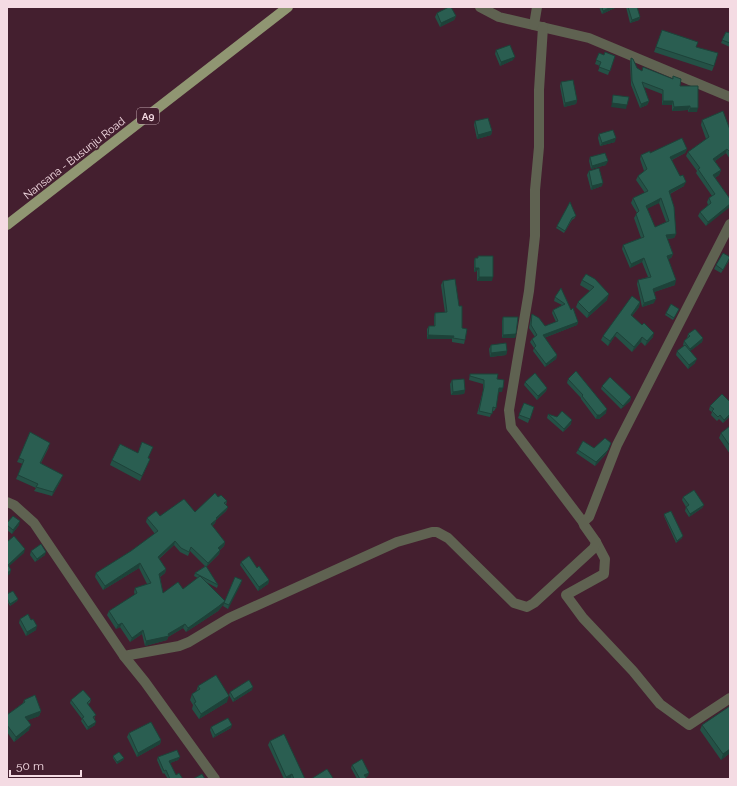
<svg xmlns="http://www.w3.org/2000/svg" width="737" height="786" font-family="Raleway,sans-serif">
	<style>
		.lines { fill: none; stroke-linecap: round; stroke-linejoin: round }
		.minor { stroke: #5f6251; stroke-width: 10 }
		.tertiary { stroke: #5f6251; stroke-width: 10 }
		.primary { stroke: #909672; stroke-width: 10 }
		.wall { fill: #245146; fill-rule: evenodd }
		.shaded-wall { fill: #1d4239 }
		.building { fill: #2a5e51; stroke: #1d4239; fill-rule: evenodd }
		.labels { text-anchor: middle; stroke-width: 4; stroke-linejoin: round; paint-order: stroke }
		.shield { fill: #441f2f; stroke: #bfa3ad; stroke-width: 1 }
		.shield-label { font-size: 10px; font-weight: bold; fill: #f4dbe3 }
		.street-label { font-size: 11px; fill: #f4dbe3; stroke: #441f2f }
	</style>
	<rect width="100%" height="100%" fill="#441f2f"/>
	<g class="lines">
		<g class="minor">
			<path d="M480 7 499 17 589 38 730 97"/>
			<path d="M534 25 537 7"/>
			<path d="M543 27 539 90V147L535 190V236L529 291 509 410 511 427 583 522"/>
			<path d="M596 542 605 559 604 574 566 595 583 618 633 671 660 704 689 725 730 698"/>
			<path d="M124 656 179 646 189 642 229 618 397 542 432 532H437L448 538 514 603 527 607 534 603 594 548 596 542 584 525 583 522 589 517 617 445 730 224"/>
		</g>
		<path class="tertiary" d="M7 502 14 505 34 523 124 656 145 682 215 779"/>
		<path class="primary" d="M7 225 288 7"/>
	</g>
	<g class="wall">
		<path d="M599 7H617L602 14Z"/>
		<path d="M626 7H637L640 17 639 20 630 23Z"/>
		<path d="M437 13 456 16 454 20 440 27 435 17Z"/>
		<path d="M662 30 696 47 714 66 712 71 654 52Z"/>
		<path d="M726 32 730 33V47L721 43Z"/>
		<path d="M496 50 513 60 500 66 495 54Z"/>
		<path d="M599 53 604 55 615 56 608 75 598 71 600 66 595 64Z"/>
		<path d="M631 58 637 68 642 71 672 79 673 76 697 112H688V110L672 111V105H662V94L644 87 649 101 647 105 640 108 631 85 630 62Z"/>
		<path d="M561 82 577 100 576 104 564 107 560 86Z"/>
		<path d="M702 120 730 130V159L726 153 715 161 721 170 719 175 715 178 730 199 706 226 698 216 700 212 708 205 707 202 709 198 712 196 696 173 697 171 686 156 688 152 706 139 701 125Z"/>
		<path d="M475 121 492 131 491 135 477 139 474 125Z"/>
		<path d="M599 134 615 142 600 146 598 138Z"/>
		<path d="M687 149 685 153 672 160 684 186 670 194 676 234 674 238 667 239 673 254 671 258 668 259 675 285 654 292V303L642 307 637 284 638 280 648 277 642 262 630 268 622 249 623 245 641 238 634 218 637 213 631 203 633 198 645 193 636 180 638 176 644 171 640 159 641 155 650 153ZM659 203 666 222 655 227 647 208Z"/>
		<path d="M590 157 606 165 591 169 589 161Z"/>
		<path d="M589 171 602 186 591 190 587 175Z"/>
		<path d="M570 202 575 218 572 220 564 233 556 228Z"/>
		<path d="M478 256 492 281H477V271L474 272V261L475 258H478Z"/>
		<path d="M729 261 721 273 714 269 716 265Z"/>
		<path d="M586 274 607 300 587 318 576 307 578 302 590 291 580 285 582 280Z"/>
		<path d="M443 281 462 328 465 340 464 344 452 342V339H427V329L429 326H434V317L435 313H445L441 285Z"/>
		<path d="M561 288 571 310 578 322 577 325 544 338 557 355 556 359 545 367 533 351 534 348 530 342 532 339 535 337 529 328 531 317 532 314 545 326 556 322 552 313 553 310 562 305 554 301 555 297Z"/>
		<path d="M640 302 639 307 632 316 653 337 645 346 641 342 632 352 615 336 608 346 601 340 603 336Z"/>
		<path d="M678 311 673 320 665 315 666 313Z"/>
		<path d="M503 317 516 334 515 338H502V321Z"/>
		<path d="M688 334 703 338 702 342 690 351 695 363 688 369 676 355 677 351 684 346 683 345 684 341 687 338Z"/>
		<path d="M491 345 507 351 506 355 490 357 489 349Z"/>
		<path d="M470 374 497 379 502 392H498L496 408 494 411H492L490 417 477 414 483 391V384L469 380Z"/>
		<path d="M568 379 606 413 599 419H596L581 399V398L567 383Z"/>
		<path d="M452 380 465 390 464 394 451 395 450 384Z"/>
		<path d="M525 382 547 388 546 391 537 400 524 385Z"/>
		<path d="M602 386 631 397 630 401 621 409 601 389Z"/>
		<path d="M730 402V416L723 423 719 419 717 421 711 415 712 412 709 410 710 406Z"/>
		<path d="M524 403 534 407 528 423 518 418Z"/>
		<path d="M548 414 571 424 563 432 547 418Z"/>
		<path d="M730 426V454L719 438 721 433Z"/>
		<path d="M611 443 606 454 595 466 576 453 578 450 594 448Z"/>
		<path d="M49 447 41 463 61 480 52 496 34 491 36 488 16 479 23 464 17 462 19 458Z"/>
		<path d="M148 458 150 459 140 481 110 465 112 460Z"/>
		<path d="M218 497 227 501 226 505 228 507 226 511 216 520 215 523 212 526 225 542 224 546 220 550 219 554 206 567 218 585 217 588 206 582 225 601 223 605 218 611 186 632 183 628 168 637 167 640 145 646 142 634 130 642 120 627 116 629 107 615 109 611 135 595 134 592 135 588 147 584 139 568 103 590 95 577 96 573 131 551 155 534 146 522 147 518 195 512ZM174 545 180 552 188 556 190 551 205 566 195 573 194 576 198 578 183 589 163 593 160 577 165 573 166 569 159 559Z"/>
		<path d="M683 497 704 505 702 508 689 517 685 511 686 507 682 500Z"/>
		<path d="M664 514 682 538 676 543 664 516Z"/>
		<path d="M7 523 19 525 12 534 7 530Z"/>
		<path d="M31 551 45 555 35 562 30 555Z"/>
		<path d="M241 562 257 568 269 580 268 584 258 591 240 565Z"/>
		<path d="M235 577 242 580 228 609 223 606Z"/>
		<path d="M7 594 18 599 17 601 10 606 7 601Z"/>
		<path d="M20 619 36 630 26 636 19 623Z"/>
		<path d="M198 686 227 702 199 719 192 709 193 705 190 700 192 694 196 692Z"/>
		<path d="M252 690 233 702 229 695 230 692Z"/>
		<path d="M91 699 90 703 88 704 95 718 94 719 95 725 87 730 81 721 82 719 70 703 71 700Z"/>
		<path d="M24 700 41 711 39 716 28 720 29 730 14 742 7 732V715L23 703Z"/>
		<path d="M702 725 730 753 721 760 700 730Z"/>
		<path d="M211 727 231 728 213 738 210 730Z"/>
		<path d="M129 733 161 740 160 744 137 757 127 737Z"/>
		<path d="M270 741 305 779H284L268 745Z"/>
		<path d="M113 756 124 758 123 760 117 764 113 758Z"/>
		<path d="M158 757H180L178 760 170 763 176 775 183 779H168L164 773 163 774 157 760Z"/>
		<path d="M352 765 368 776 365 777 367 779H357L351 768Z"/>
	</g>
	<g class="shaded-wall">
		<path d="M611 7H617L602 14 603 11Z"/>
		<path d="M456 16 454 20 440 27 441 23Z"/>
		<path d="M640 17 639 20 630 23 632 20Z"/>
		<path d="M515 57 513 60 500 66 501 62Z"/>
		<path d="M577 100 576 104 564 107 565 103Z"/>
		<path d="M649 101 647 105 640 108 641 104Z"/>
		<path d="M663 101H673L672 105H662Z"/>
		<path d="M612 103 627 105 626 109 611 107Z"/>
		<path d="M690 106 688 110 672 111 674 107Z"/>
		<path d="M690 108H698L697 112H688Z"/>
		<path d="M492 131 491 135 477 139 478 135Z"/>
		<path d="M616 138 615 142 600 146 602 143Z"/>
		<path d="M687 149 685 153 669 161 670 157Z"/>
		<path d="M727 149 726 153 712 163 713 159Z"/>
		<path d="M608 161 606 165 591 169 592 166Z"/>
		<path d="M721 170 719 175 712 180 713 175Z"/>
		<path d="M686 182 684 186 667 195 669 191Z"/>
		<path d="M603 183 602 186 591 190 592 186Z"/>
		<path d="M661 198 659 203 645 210 646 206Z"/>
		<path d="M730 204V207L706 226 708 222Z"/>
		<path d="M676 234 674 238 665 239 666 235Z"/>
		<path d="M673 254 671 258 666 260 667 256Z"/>
		<path d="M644 258 642 262 630 268 631 264Z"/>
		<path d="M475 268H479L477 271 474 272Z"/>
		<path d="M479 277H493L492 281H477Z"/>
		<path d="M676 280 675 285 651 293 653 289Z"/>
		<path d="M609 294 607 300 587 318 589 313Z"/>
		<path d="M656 299 654 303 642 307 644 303Z"/>
		<path d="M640 302 639 307 629 320 631 315Z"/>
		<path d="M578 322 577 325 541 339 543 335Z"/>
		<path d="M617 332 615 336 608 346 610 341Z"/>
		<path d="M654 333 653 337 645 346 647 341Z"/>
		<path d="M516 334 515 338H502L503 335Z"/>
		<path d="M428 335 454 336 452 339H427Z"/>
		<path d="M642 337 641 342 632 352 634 347Z"/>
		<path d="M703 338 702 342 689 352 690 349Z"/>
		<path d="M507 351 506 355 490 357 491 353Z"/>
		<path d="M557 355 556 359 545 367 546 364Z"/>
		<path d="M697 359 695 363 688 369 689 365Z"/>
		<path d="M499 388H503L502 392H498Z"/>
		<path d="M547 388 546 391 537 400 538 396Z"/>
		<path d="M465 390 464 394 451 395 453 392Z"/>
		<path d="M631 397 630 401 621 409 623 406Z"/>
		<path d="M607 409 606 413 599 419H596L597 415Z"/>
		<path d="M730 414V416L723 423 724 420Z"/>
		<path d="M572 420 571 424 563 432 564 429Z"/>
		<path d="M608 450 606 454 595 466 596 462Z"/>
		<path d="M150 459 148 464 140 481 142 476Z"/>
		<path d="M63 475 61 480 52 496 53 492Z"/>
		<path d="M704 505 702 508 689 517 690 514Z"/>
		<path d="M228 507 226 511 216 520 215 523 209 529 211 524 216 518Z"/>
		<path d="M20 521 19 525 12 534 13 530Z"/>
		<path d="M683 536 682 538 676 543 677 541Z"/>
		<path d="M175 541 174 545 156 561 158 557Z"/>
		<path d="M225 542 224 546 217 552 218 548Z"/>
		<path d="M25 549 24 553 7 568 8 565Z"/>
		<path d="M220 550 219 554 206 567 208 563Z"/>
		<path d="M46 552 45 555 35 562 37 559Z"/>
		<path d="M140 563 139 568 103 590 105 586Z"/>
		<path d="M166 569 165 573 158 578 159 574Z"/>
		<path d="M11 570 10 574 7 576V573Z"/>
		<path d="M242 580 241 584 228 609 229 605Z"/>
		<path d="M269 580 268 584 258 591 259 587Z"/>
		<path d="M18 599 17 601 10 606V604Z"/>
		<path d="M225 601 223 605 218 611 186 632 188 628Z"/>
		<path d="M122 623 120 627 116 629 118 625Z"/>
		<path d="M185 624 183 628 168 637 167 640 145 646 146 641 168 634Z"/>
		<path d="M37 626 36 630 26 636 27 632Z"/>
		<path d="M143 630 142 634 130 642 132 638Z"/>
		<path d="M253 687 252 690 233 702 234 699Z"/>
		<path d="M229 696 227 702 199 719 201 714Z"/>
		<path d="M41 711 39 716 23 722 25 717Z"/>
		<path d="M96 722 95 725 87 730 88 727Z"/>
		<path d="M31 725 29 730 14 742 16 737Z"/>
		<path d="M232 725 231 728 213 738 215 735Z"/>
		<path d="M161 740 160 744 137 757 138 753Z"/>
		<path d="M730 749V753L721 760 723 754Z"/>
		<path d="M180 757 178 760 168 764 169 761Z"/>
		<path d="M124 758 123 760 117 764V762Z"/>
		<path d="M369 773 368 776 363 779 364 775Z"/>
		<path d="M292 774 290 779H286V777Z"/>
	</g>
	<g class="building">
		<path d="M449 7H451L456 16 441 23 437 13Z"/>
		<path d="M602 7H611L603 11Z"/>
		<path d="M628 7H637L640 17 632 20Z"/>
		<path d="M662 30 698 42 696 47 718 53 714 66 656 47Z"/>
		<path d="M726 32 730 33V43L722 40Z"/>
		<path d="M510 45 515 57 501 62 496 50Z"/>
		<path d="M605 52 615 56 610 71 599 67 601 62 596 60 599 53 604 55Z"/>
		<path d="M631 58 633 59 637 68 642 71 643 67 673 79V76L681 79 680 86H698V108H690V106L674 107 673 101H663V90L642 82 649 101 641 104 632 81Z"/>
		<path d="M573 80 577 100 565 103 561 82Z"/>
		<path d="M613 95 629 97 627 105 612 103Z"/>
		<path d="M723 111 730 130V152L727 149 713 159 721 170 713 175 730 199V204L708 222 700 212 711 203 709 198 715 194 698 169 700 168 688 152 709 137 702 120Z"/>
		<path d="M488 118 492 131 478 135 475 121Z"/>
		<path d="M613 130 616 138 602 143 599 134Z"/>
		<path d="M682 138 687 149 670 157 680 176 683 175 686 182 669 191 674 207 676 234 666 235 673 254 667 256 676 280 653 289 656 299 644 303 638 280 651 277 644 258 631 264 623 245 644 237 636 214 639 211 633 198 648 191 638 176 647 169 641 155 650 151V153ZM661 198 669 221 655 227 646 206Z"/>
		<path d="M605 153 608 161 592 166 590 157Z"/>
		<path d="M599 168 603 183 592 186 589 171Z"/>
		<path d="M570 202 576 216 572 218 565 231 557 226Z"/>
		<path d="M723 253 730 257 723 270 716 265Z"/>
		<path d="M478 256H493V277H479V268H475V258H478Z"/>
		<path d="M586 274 595 279 609 294 589 313 578 302 594 287 582 280Z"/>
		<path d="M455 279 459 306H462V328L467 329 465 340 453 338 454 336 428 335 429 326H435V313L447 312 443 281Z"/>
		<path d="M561 288 571 310 573 308 578 322 543 335 557 355 546 364 534 348 536 346 532 339 537 335 531 325 532 314 539 318 545 326 558 321 553 310 565 304 555 297Z"/>
		<path d="M632 296 640 302 631 315 642 325 644 323 654 333 647 341 642 337 634 347 617 332 610 341 603 336Z"/>
		<path d="M671 304 679 309 674 318 666 313Z"/>
		<path d="M503 317H518L516 334 503 335Z"/>
		<path d="M695 329 703 338 690 349 684 341 690 336 688 334Z"/>
		<path d="M506 343 507 351 491 353V345Z"/>
		<path d="M685 345 697 359 689 365 677 351Z"/>
		<path d="M576 371 607 409 600 415H597L582 396 583 395 568 379Z"/>
		<path d="M535 373 547 388 538 396 525 382Z"/>
		<path d="M470 374H498L497 379 504 380 503 388H499L496 408 493 407 492 414 479 411 484 387V380L470 376Z"/>
		<path d="M610 377 631 397 623 406 602 386Z"/>
		<path d="M464 379 465 390 453 392 452 380Z"/>
		<path d="M722 394 730 402V414L724 420 720 415 718 417 712 411 714 409 710 406Z"/>
		<path d="M524 403 534 407 530 419 519 415Z"/>
		<path d="M562 411 572 420 564 429 548 414 557 417Z"/>
		<path d="M730 426V446L721 433Z"/>
		<path d="M30 432 50 443 40 463 63 475 53 492 36 487 38 484 18 475 24 460 19 458Z"/>
		<path d="M605 438 611 443 608 450 596 462 578 450 583 441 594 448Z"/>
		<path d="M142 442 153 447 148 458 150 459 142 476 112 460 120 444 138 453Z"/>
		<path d="M694 490 704 505 690 514 686 507 689 505 683 497Z"/>
		<path d="M215 493 218 497 221 495 227 501 224 503 228 507 216 518 217 519 211 524 225 542 218 548 220 550 208 563 191 547 189 552 181 548 175 541 158 557 166 569 159 574 163 593 178 582 183 589 200 576 225 601 219 606 188 628 185 624 168 634 169 636 146 641 143 630 132 638 122 623 118 625 109 611 137 593 135 588 151 583 140 563 105 586 96 573 131 551 158 531 147 518 156 511 160 516 184 499 195 512Z"/>
		<path d="M671 511 683 536 677 541 664 514Z"/>
		<path d="M13 516 20 521 13 530 7 525V523Z"/>
		<path d="M14 536 25 549 8 565 11 570 7 573V542Z"/>
		<path d="M41 544 46 552 37 559 31 551Z"/>
		<path d="M249 556 257 568 259 566 269 580 259 587 241 562Z"/>
		<path d="M206 566 218 585 195 573Z"/>
		<path d="M235 577 242 580 229 605 224 603Z"/>
		<path d="M13 591 18 599 10 604 7 598V594Z"/>
		<path d="M28 614 31 620 33 619 37 626 27 632 20 619Z"/>
		<path d="M216 675 229 696 201 714 194 703 196 702 192 694 200 689 198 686Z"/>
		<path d="M249 680 253 687 234 699 230 692Z"/>
		<path d="M83 690 91 699 87 703 96 715 93 717 96 722 88 727 82 718 84 717 71 700Z"/>
		<path d="M35 695 41 711 25 717 31 725 16 737 7 725V715L25 702 24 700Z"/>
		<path d="M730 706V749L723 754 702 725Z"/>
		<path d="M228 718 232 725 215 735 211 727Z"/>
		<path d="M151 722 161 740 138 753 129 733Z"/>
		<path d="M284 734 305 779H294L292 774 286 777 270 741Z"/>
		<path d="M177 750 180 757 169 761 176 775 179 773 183 779H170L166 770 164 771 158 757Z"/>
		<path d="M119 752 124 758 117 762 113 756Z"/>
		<path d="M362 759 369 773 364 775 367 779H360L352 765Z"/>
		<path d="M327 769 333 778 332 779H311Z"/>
		<path d="M202 774 205 779H193Z"/>
	</g>
	<g class="labels">
		<rect class="shield" x="137" y="108" width="22" height="16" rx="3"/>
		<g class="shield-label">
			<text x="148" y="120">A9</text>
		</g>
		<g class="street-label">
			<text transform="translate(74 158) rotate(-38)" y="4">Nansana - Busunju Road</text>
		</g>
	</g>
	<rect width="737" height="786" fill="none" stroke="#f4dbe3" stroke-width="16"/>
	<path d="M10 770v6h71v-6" fill="none" stroke="#f4dbe3" stroke-width="2"/>
	<text x="16" y="770" font-size="12" fill="#f4dbe3" stroke="#441f2f" stroke-width="3" paint-order="stroke">50 m</text>
</svg>
